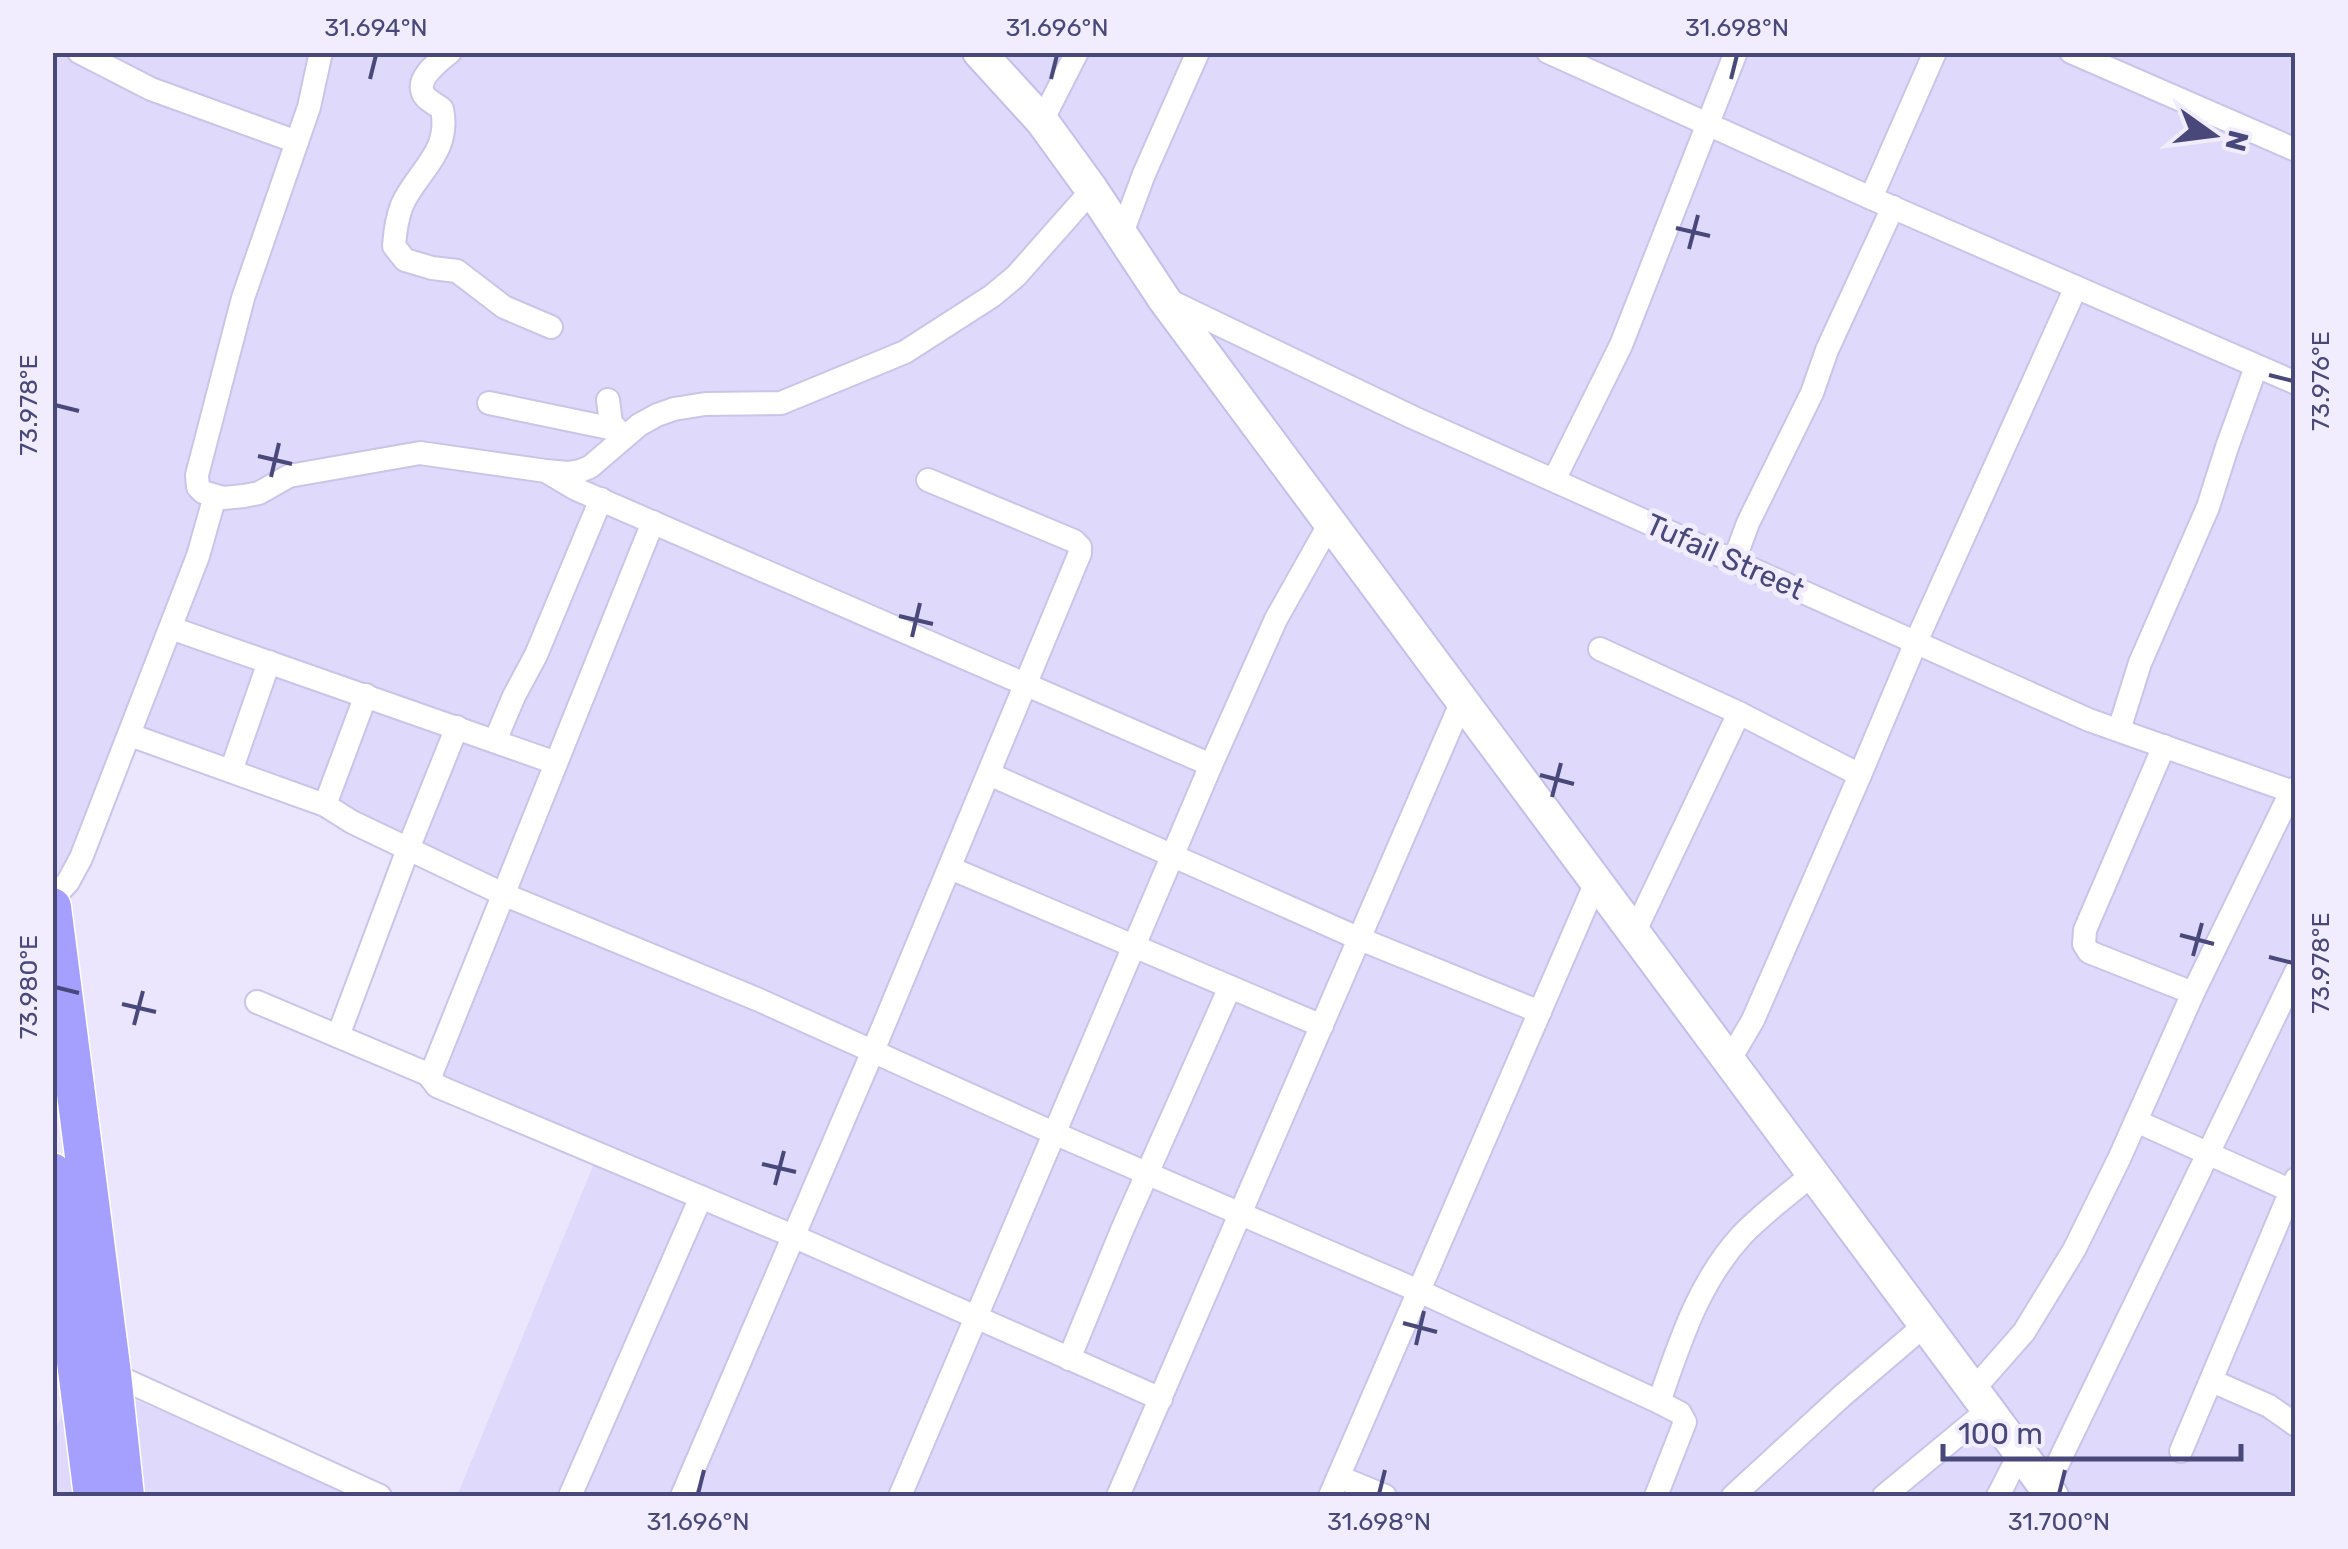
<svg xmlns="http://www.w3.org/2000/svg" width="2348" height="1549" font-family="Rubik,sans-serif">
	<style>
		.residential { fill: #dfd9fb }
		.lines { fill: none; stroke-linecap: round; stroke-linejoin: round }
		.minor-casing { stroke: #c8c5e9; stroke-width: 26 }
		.secondary-casing { stroke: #c2bfeb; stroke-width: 36 }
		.trunk-casing { stroke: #fff; stroke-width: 41 }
		.minor { stroke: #fff; stroke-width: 22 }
		.secondary { stroke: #fff; stroke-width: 32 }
		.trunk { stroke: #a5a0fe; stroke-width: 38 }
		.ticks { fill: none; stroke: #48497a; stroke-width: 4 }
		.labels { text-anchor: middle; stroke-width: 10; stroke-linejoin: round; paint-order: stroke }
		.street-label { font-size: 30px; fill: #48497a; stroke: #f1edff }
		.neatline { fill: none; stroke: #48497a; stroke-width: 4 }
		.ticks-label { font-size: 25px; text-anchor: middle; fill: #48497a }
	</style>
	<rect width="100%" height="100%" fill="#ebe5fe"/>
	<g class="residential">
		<path d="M52 53H2295V1496H457L598 1154 435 1084 503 894 130 735 68 882 53 889Z"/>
		<path d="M79 1377 371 1496H53V1435Z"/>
	</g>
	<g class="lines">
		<g class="minor-casing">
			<g id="minor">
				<path d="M79 52 151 89 297 142"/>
				<path d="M321 52 309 107 243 298 197 475 198 487 203 492 223 498 244 496 259 493 289 476 420 453 546 471 568 473 580 471 590 467 639 425 657 415 674 409 705 404 781 403 905 352 992 296 1016 276 1092 190"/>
				<path d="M450 52C440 61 416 77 423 93 426 100 437 105 442 109 451 153 417 171 402 205 397 218 395 232 394 246L405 260 432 268 457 271 504 307 551 327"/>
				<path d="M1548 52 1871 198 2296 383"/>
				<path d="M2071 52 2296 150"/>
				<path d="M1042 121 1077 52"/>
				<path d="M1871 198 1935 52"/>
				<path d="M1121 236 1144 174 1198 52"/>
				<path d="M1168 300 1412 417 2089 720 2296 793"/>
				<path d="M608 400 611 423 622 435"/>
				<path d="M489 403 614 429"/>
				<path d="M549 473 576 489 1211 765"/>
				<path d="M1554 480 1621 345 1736 52"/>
				<path d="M653 522 430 1077 437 1086 793 1236 1161 1399"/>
				<path d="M1734 561 1748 523 1812 393 1827 350 1893 207"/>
				<path d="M171 628 556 763"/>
				<path d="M1600 649 1739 713 1860 775"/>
				<path d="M2119 730 2140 663 2208 507 2227 447 2256 367"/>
				<path d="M130 735 325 805 352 822 503 894 759 1000 1056 1134 1419 1291 1659 1402C1680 1342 1698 1283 1742 1235 1763 1213 1789 1194 1813 1174"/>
				<path d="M495 741 514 696 536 655 601 499"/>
				<path d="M2164 746 2085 930 2084 944 2089 952 2193 993"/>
				<path d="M231 771 269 662"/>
				<path d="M989 774 1360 939 1540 1012"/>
				<path d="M325 805 366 695"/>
				<path d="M950 868 1322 1026"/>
				<path d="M52 899 68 882 81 858 198 556 215 496"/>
				<path d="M1634 933 1739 713"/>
				<path d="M257 1002 430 1075"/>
				<path d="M338 1036 408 849 457 727"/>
				<path d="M1729 1061 1753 1020 1860 775 1916 642 2076 287"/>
				<path d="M2136 1121 2296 1193"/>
				<path d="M1069 1359 1122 1230 1230 987"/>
				<path d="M107 1374H112L380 1496"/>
				<path d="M2212 1381 2269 1406 2296 1425"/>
				<path d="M1973 1390 2024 1332 2074 1250 2119 1159 2193 993 2291 792 2296 788"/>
				<path d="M2181 1451 2296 1179"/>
				<path d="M1339 1477 1385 1496"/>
				<path d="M2046 1488 2296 972"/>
				<path d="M570 1496 701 1197"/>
				<path d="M682 1496 873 1051 1080 553V547L1074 541 928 480"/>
				<path d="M900 1496 1211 765 1276 619 1330 523"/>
				<path d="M1118 1496 1462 701"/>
				<path d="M1330 1496 1596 882"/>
				<path d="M1656 1496 1685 1422 1680 1413 1659 1402"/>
				<path d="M1733 1496 1842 1396 1925 1325"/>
				<path d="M1884 1496 1988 1410"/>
				<path d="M1998 1496 2020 1453"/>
			</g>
		</g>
		<g class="secondary-casing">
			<path id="secondary" d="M979 52 1042 121 1092 190 1164 299 2052 1496"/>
		</g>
		<g class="trunk-casing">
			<g id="trunk">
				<path d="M52 907 112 1374 125 1496"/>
				<path d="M52 1172 93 1496"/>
			</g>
		</g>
		<use href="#minor" class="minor"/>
		<use href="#secondary" class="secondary"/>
		<use href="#trunk" class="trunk"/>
	</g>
	<path class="ticks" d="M370 79 376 55M1051 79 1057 55M1731 79 1737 55M1676 228 1710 236M1689 249 1698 215M2269 375 2293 381M55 405 79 411M258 456 292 464M271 477 279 443M899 616 933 624M912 637 920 603M1540 775 1574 784M1552 797 1561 763M2180 935 2214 944M2193 956 2202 923M2269 957 2293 963M55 987 79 993M122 1004 156 1012M134 1025 143 991M762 1164 796 1172M775 1185 784 1151M1403 1323 1437 1332M1416 1345 1424 1311M698 1494 704 1470M1379 1494 1385 1470M2059 1494 2065 1470"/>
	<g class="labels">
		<g class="street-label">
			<text transform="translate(1725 557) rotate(24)" y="10">Tufail Street</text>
		</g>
	</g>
	<rect width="2348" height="1549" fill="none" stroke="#f1edff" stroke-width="110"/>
	<g transform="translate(2213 135) rotate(104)" stroke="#f1edff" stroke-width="8" paint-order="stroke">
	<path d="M0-8L18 38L0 25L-18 38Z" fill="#48497a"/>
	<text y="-15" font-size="28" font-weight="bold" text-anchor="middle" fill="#48497a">N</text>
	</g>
	<path d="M1943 1444v15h298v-15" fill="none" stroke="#48497a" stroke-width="5"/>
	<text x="1958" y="1444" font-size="30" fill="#48497a" stroke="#f1edff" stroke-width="8" paint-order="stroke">100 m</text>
	<rect x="55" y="55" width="2238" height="1439" class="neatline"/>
	<g class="ticks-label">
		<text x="376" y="36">31.694°N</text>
		<text x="1057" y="36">31.696°N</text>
		<text x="1737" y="36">31.698°N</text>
		<text transform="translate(2320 381) rotate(-90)" y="9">73.976°E</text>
		<text transform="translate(28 405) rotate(-90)" y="9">73.978°E</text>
		<text transform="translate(2320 963) rotate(-90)" y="9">73.978°E</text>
		<text transform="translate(28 987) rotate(-90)" y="9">73.980°E</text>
		<text x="698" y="1530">31.696°N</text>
		<text x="1379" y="1530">31.698°N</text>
		<text x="2059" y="1530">31.700°N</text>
	</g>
</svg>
